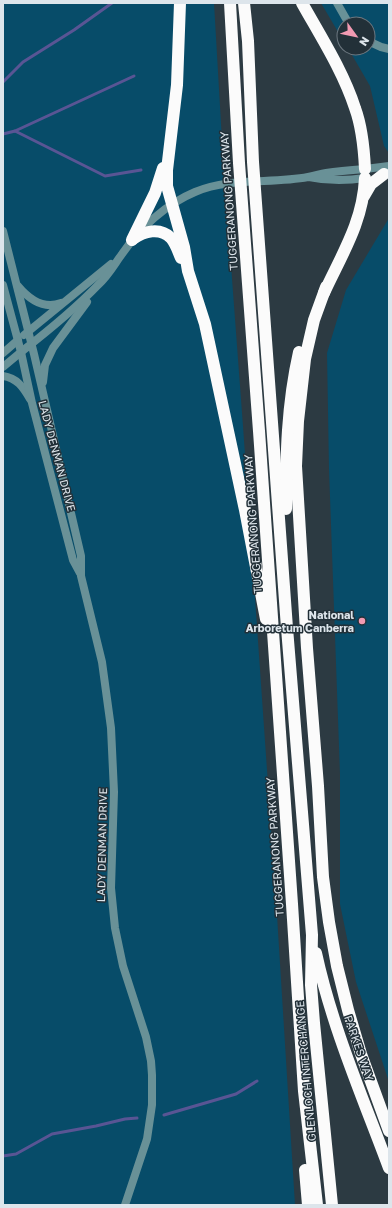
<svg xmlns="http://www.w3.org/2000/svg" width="392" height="1208" font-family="'Golos Text',sans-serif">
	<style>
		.green { fill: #074c69 }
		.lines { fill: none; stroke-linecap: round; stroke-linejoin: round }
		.stream { stroke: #595594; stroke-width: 3 }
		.minor { stroke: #699197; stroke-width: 8 }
		.tertiary { stroke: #699197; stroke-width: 8 }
		.motorway { stroke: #fbfbfb; stroke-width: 12 }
		.poi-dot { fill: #f19ab2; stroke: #223038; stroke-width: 1.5 }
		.labels { text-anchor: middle; stroke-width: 3; stroke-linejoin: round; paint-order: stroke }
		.street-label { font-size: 11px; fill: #dde5eb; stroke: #223038 }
		.poi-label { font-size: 11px; font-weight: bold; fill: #dde5eb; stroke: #223038; text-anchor: end }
	</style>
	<rect width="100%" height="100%" fill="#2c3a42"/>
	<g class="green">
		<path d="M3 3H214L223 158 243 426 276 899 295 1205H3Z"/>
		<path d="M321 3H389V153L384 146 370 86 348 48H368V24H344V42Z"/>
		<path d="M389 218V1082L356 982 340 904V774L329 469 327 353 346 290Z"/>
	</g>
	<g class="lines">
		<g class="stream">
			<path d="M3 82 23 62 74 30 112 3"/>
			<path d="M15 131 134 76"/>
			<path d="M3 134 15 131 105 176 141 170"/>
			<path d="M164 1115 236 1094 257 1081"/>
			<path d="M3 1156 16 1154 52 1134 96 1126 125 1119 137 1118"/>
		</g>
		<g class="minor">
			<path d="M337 3 349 24"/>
			<path d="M368 41 381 47 389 49"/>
			<path d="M365 169 389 166"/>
			<path d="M3 353 18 340"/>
			<path d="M3 367 21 352"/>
			<path d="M3 376C17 378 23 387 30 399"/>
		</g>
		<g class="tertiary">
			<path d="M3 231 34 354 81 556V576L102 662 111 728 114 792 111 888 115 928 123 966 146 1037 151 1061 152 1075V1105L147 1139 125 1205"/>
			<path d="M3 285 21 352 32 403 73 560 80 573"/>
			<path d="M18 286C28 298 43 310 61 303"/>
			<path d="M24 335 111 264"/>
			<path d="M21 352C48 331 74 310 98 285 108 276 114 265 122 254 140 228 166 204 195 192 230 177 271 184 308 177 314 176 320 174 326 173 339 171 352 170 365 169V178C346 181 328 181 309 177"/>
			<path d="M43 382 45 365 53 348 87 302"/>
		</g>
		<g class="motorway">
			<path d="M180 3 177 85 167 170V186L184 247 188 271 205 324 245 510 266 619"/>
			<path d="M230 3 239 163 259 431 292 904 304 1091 317 1205"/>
			<path d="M244 3 248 41 253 162 287 628 312 935 311 985 314 1023 332 1205"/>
			<path d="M302 3C321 37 343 71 355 108 362 127 364 148 365 169"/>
			<path d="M364 196 371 184 384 174"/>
			<path d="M133 239C144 231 160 227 171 238 176 244 178 251 181 258"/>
			<path d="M132 240 155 193 163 168"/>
			<path d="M326 287 314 320 305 359 298 421 296 466 307 648 318 786 323 877 329 922 337 966 348 1010 361 1054 389 1131"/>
			<path d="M324 293C342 254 363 222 365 178"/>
			<path d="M286 509C286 455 287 405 299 352"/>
			<path d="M316 953C332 1027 363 1098 389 1168"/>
			<path d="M305 1170 308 1205"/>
		</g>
	</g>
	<circle class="poi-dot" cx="362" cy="621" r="4"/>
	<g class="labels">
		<g class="street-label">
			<text transform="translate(229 201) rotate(-94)" y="4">TUGGERANONG PARKWAY</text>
			<text transform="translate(57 456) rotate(75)" y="4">LADY DENMAN DRIVE</text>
			<text transform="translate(253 524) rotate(-94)" y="4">TUGGERANONG PARKWAY</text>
			<text transform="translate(102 845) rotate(-89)" y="4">LADY DENMAN DRIVE</text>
			<text transform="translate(275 847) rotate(-94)" y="4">TUGGERANONG PARKWAY</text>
			<text transform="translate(359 1048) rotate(71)" y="4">PARKES WAY</text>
			<text transform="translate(306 1071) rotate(-95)" y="4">GLENLOCH INTERCHANGE</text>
		</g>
		<g class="poi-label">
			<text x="354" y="619">National<tspan x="354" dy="13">Arboretum Canberra</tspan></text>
		</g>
	</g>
	<rect width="392" height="1208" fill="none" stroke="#dde5eb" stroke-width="8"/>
	<g transform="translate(356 36) rotate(123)"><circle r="19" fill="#223038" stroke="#6d7880"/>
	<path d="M0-3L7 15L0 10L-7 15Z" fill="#f19ab2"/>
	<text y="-6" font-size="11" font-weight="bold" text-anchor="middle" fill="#dde5eb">N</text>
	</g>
</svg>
